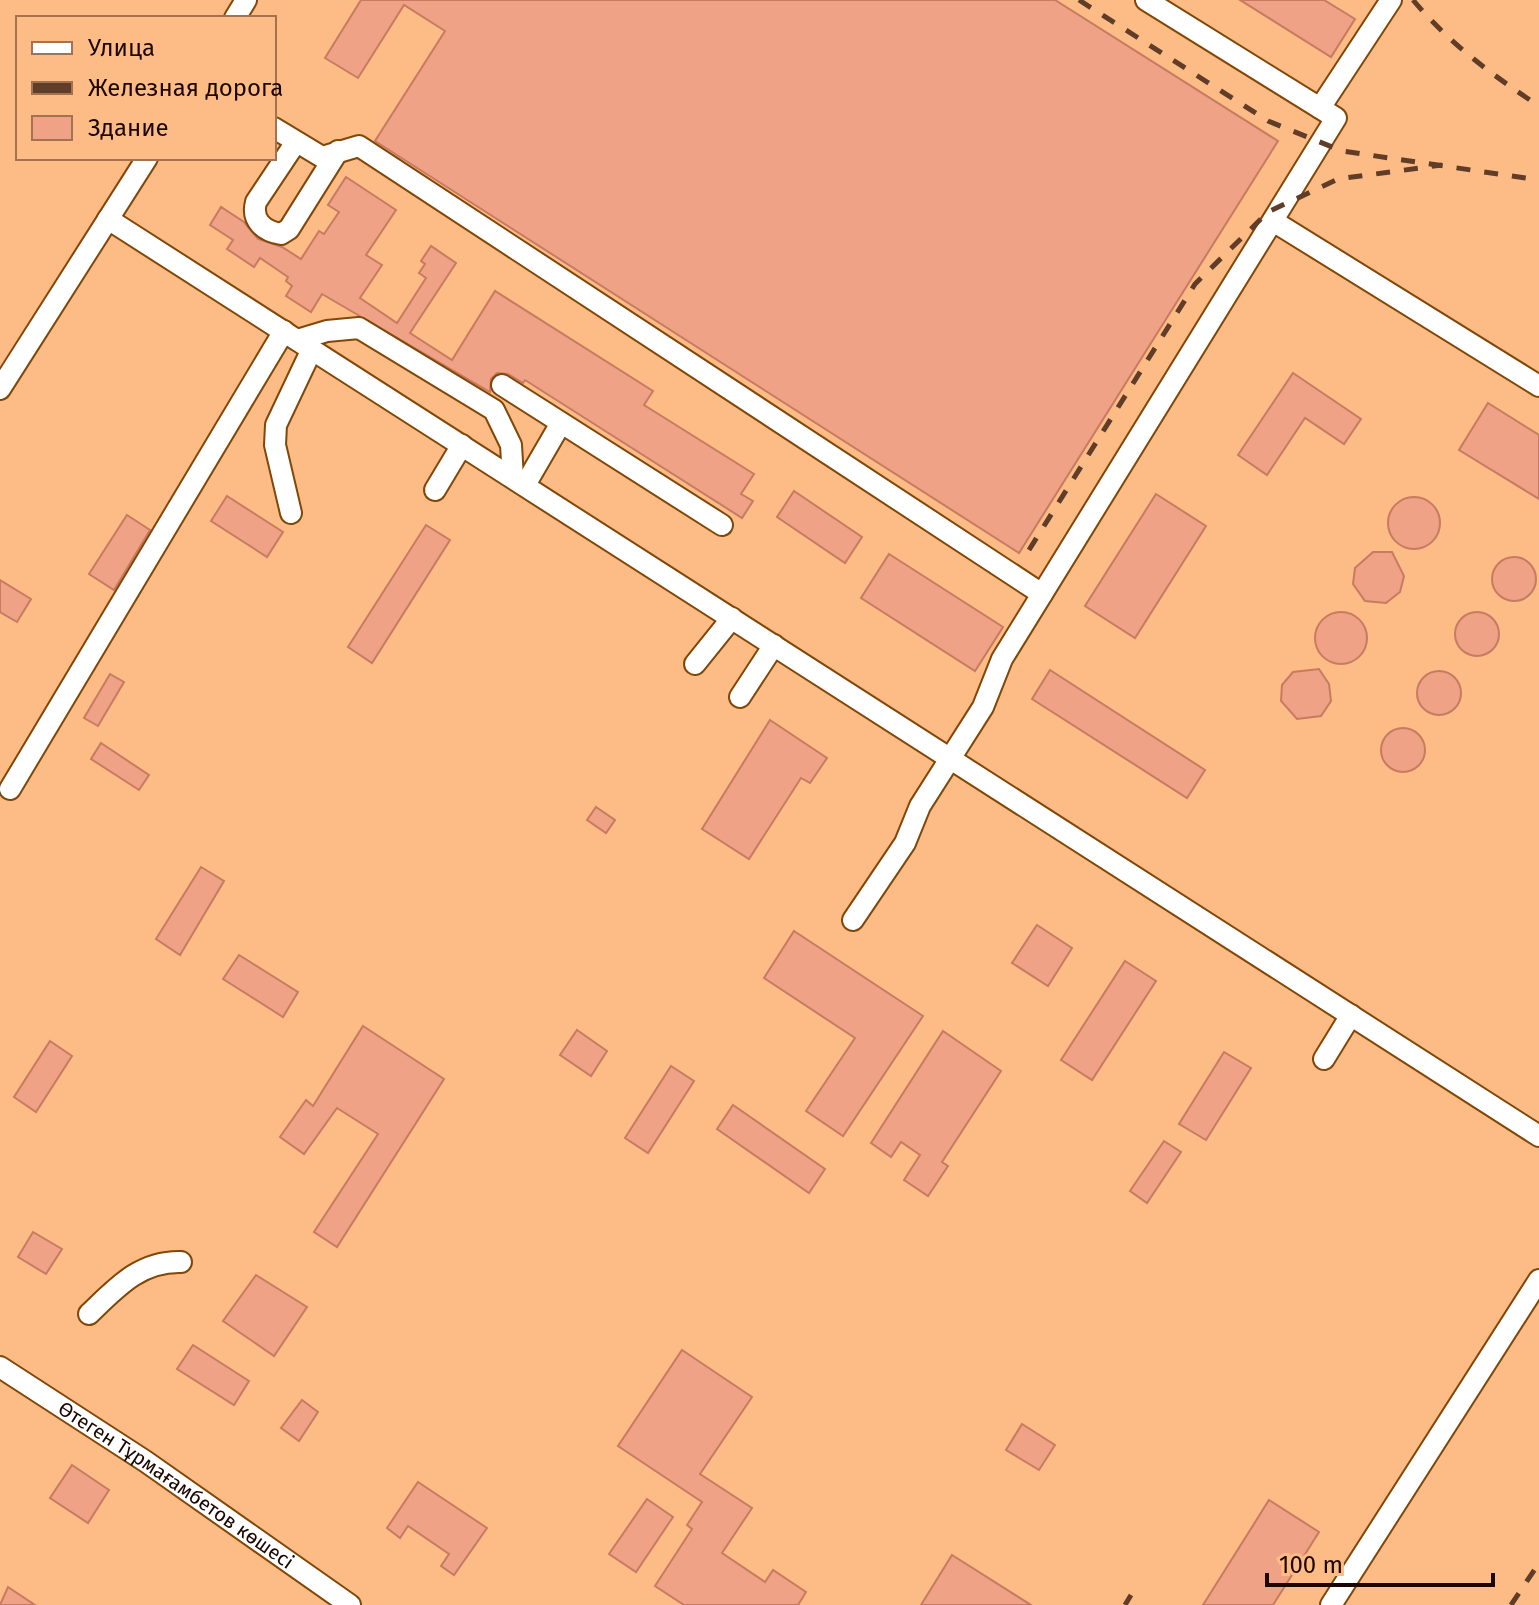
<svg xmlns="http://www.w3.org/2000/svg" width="1539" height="1605" font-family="'Fira Sans',sans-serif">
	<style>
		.building { fill: #efa286; stroke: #c77b60; stroke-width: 2 }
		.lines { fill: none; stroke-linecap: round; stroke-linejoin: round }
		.minor-casing { stroke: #804708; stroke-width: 24 }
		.minor { stroke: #fff; stroke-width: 20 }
		.rail { stroke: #603d28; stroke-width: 5; stroke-dasharray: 14 14; stroke-linecap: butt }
		.labels { text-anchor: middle; stroke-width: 7; stroke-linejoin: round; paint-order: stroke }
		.street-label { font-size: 20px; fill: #1b0600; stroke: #fdbb85 }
	</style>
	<rect width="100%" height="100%" fill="#fdbb85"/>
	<g class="building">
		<path d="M361 0H1055L1278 141 1019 553 375 141 445 31 404 5 358 78 325 58Z"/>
		<path d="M1240 0H1324L1355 19 1331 57Z"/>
		<path d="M346 177 396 210 366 255 382 265 360 298 397 323 426 278 419 273 425 264 421 261 431 246 456 263 410 333 452 360 495 291 653 391 644 405 754 474 741 494 753 501 742 518 525 380 523 383 508 374 497 373 491 379 490 392 322 294 311 312 286 296 292 286 286 281 288 277 260 258 254 267 227 249 233 240 210 225 221 207 244 222 258 239 282 247 301 259 319 231 324 234 339 212 328 205Z"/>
		<path d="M1293 373 1361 419 1344 444 1305 418 1267 475 1238 455Z"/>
		<path d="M1488 403 1539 435V499L1459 450Z"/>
		<path d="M794 491 862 537 845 563 777 517Z"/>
		<path d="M1156 494 1206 526 1135 638 1085 606Z"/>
		<path d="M227 496 283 532 267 557 211 521Z"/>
		<circle cx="1414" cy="523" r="26"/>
		<path d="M127 515 150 530 114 590 89 574Z"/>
		<path d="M426 525 450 540 372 663 348 647Z"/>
		<path d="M1373 552H1392L1404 576 1400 592 1386 603 1365 601 1353 584 1355 568Z"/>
		<path d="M889 554 1003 627 975 671 861 598Z"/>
		<circle cx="1514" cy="579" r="22"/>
		<path d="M0 580 31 599 17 622 0 612Z"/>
		<circle cx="1477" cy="634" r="22"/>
		<circle cx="1341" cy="638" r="26"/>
		<path d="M1319 669 1329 684 1331 701 1321 716 1297 719 1281 701 1282 685 1293 672Z"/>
		<path d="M1050 670 1205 770 1187 798 1032 699Z"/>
		<circle cx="1439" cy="693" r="22"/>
		<path d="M110 674 124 682 98 726 84 718Z"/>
		<path d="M770 720 827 758 810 783 801 778 749 859 702 829Z"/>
		<circle cx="1403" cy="750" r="22"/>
		<path d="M101 743 149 775 139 790 91 759Z"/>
		<path d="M596 807 615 820 606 833 587 820Z"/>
		<path d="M201 867 224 881 180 955 156 939Z"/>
		<path d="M1037 925 1072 948 1048 986 1012 963Z"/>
		<path d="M794 931 923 1016 843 1136 806 1111 855 1038 764 978Z"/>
		<path d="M239 955 298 992 283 1017 223 979Z"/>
		<path d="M1125 961 1156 981 1092 1080 1061 1060Z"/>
		<path d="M363 1026 444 1079 337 1247 314 1232 378 1134 337 1108 304 1154 280 1137 306 1100 313 1106Z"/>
		<path d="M577 1030 607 1051 591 1076 560 1055Z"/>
		<path d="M943 1031 1001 1071 942 1162 948 1166 928 1196 904 1180 920 1155 901 1142 891 1157 871 1143Z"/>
		<path d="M50 1041 72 1056 36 1112 14 1097Z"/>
		<path d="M1224 1052 1251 1068 1206 1140 1179 1124Z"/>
		<path d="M671 1066 694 1081 648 1153 625 1138Z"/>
		<path d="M733 1105 825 1169 809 1193 717 1129Z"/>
		<path d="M1164 1141 1181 1152 1147 1203 1130 1191Z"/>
		<path d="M33 1232 62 1249 46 1274 18 1257Z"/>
		<path d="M256 1275 307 1307 274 1356 223 1321Z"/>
		<path d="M193 1345 249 1381 234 1405 177 1369Z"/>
		<path d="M682 1350 752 1397 700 1474 752 1508 722 1553 765 1582 773 1570 806 1592 798 1605H684L655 1586 692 1529 687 1525 702 1502 618 1446Z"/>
		<path d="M302 1400 318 1412 299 1441 281 1428Z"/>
		<path d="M1022 1424 1055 1445 1039 1470 1006 1450Z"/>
		<path d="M72 1465 109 1490 88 1523 50 1498Z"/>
		<path d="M418 1482 487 1528 454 1575 441 1566 449 1554 408 1526 400 1538 387 1528Z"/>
		<path d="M647 1499 673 1517 636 1572 609 1554Z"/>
		<path d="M1269 1500 1319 1532 1273 1605H1203Z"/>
		<path d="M952 1555 1031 1605H921Z"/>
		<path d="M8 1587 35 1605H0Z"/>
	</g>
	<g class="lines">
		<g class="minor-casing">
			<g id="minor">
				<path d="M235 18 246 0"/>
				<path d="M1320 108 1391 0"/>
				<path d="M274 128 322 157 359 146 1042 594"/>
				<path d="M296 142 256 202C251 221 264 231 281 234L289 229 338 151"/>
				<path d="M108 219 1539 1136"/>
				<path d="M1273 221 1539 386"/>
				<path d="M297 340 327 331 359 328 494 410 511 445 513 478"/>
				<path d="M502 385 722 525"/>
				<path d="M0 389 147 158"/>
				<path d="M525 485 561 423"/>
				<path d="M435 490 462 445"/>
				<path d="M291 513 275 445 276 425 312 349"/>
				<path d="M695 664 732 618"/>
				<path d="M740 697 774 645"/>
				<path d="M10 789 284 331"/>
				<path d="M853 920 905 843 920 806 983 707 1002 659 1336 118 1146 0"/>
				<path d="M1324 1059 1351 1015"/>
				<path d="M89 1314C117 1287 140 1261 181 1262"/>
				<path id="s1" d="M0 1367 145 1461 350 1605"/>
				<path d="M1331 1605 1539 1280"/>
			</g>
		</g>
		<use href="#minor" class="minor"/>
		<g class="rail">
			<path d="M1079 0 1268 121 1342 151 1539 180"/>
			<path d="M1413 0C1449 43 1492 75 1539 106"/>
			<path d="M1029 550 1195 284 1268 212 1338 179 1442 165"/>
			<path d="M1125 1605 1131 1595"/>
			<path d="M1511 1605 1539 1563"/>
		</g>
	</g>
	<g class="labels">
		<g class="street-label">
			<text dy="7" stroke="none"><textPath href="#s1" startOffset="212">Өтеген Тұрмағамбетов көшесі</textPath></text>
		</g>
	</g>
	<rect x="16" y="16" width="260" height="144" fill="#fdbb85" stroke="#a37350" stroke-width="2"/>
	<rect x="32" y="42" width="40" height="12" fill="#ffffff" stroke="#a37350" stroke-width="2"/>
	<text x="88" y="56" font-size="24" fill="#1b0600">Улица</text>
	<rect x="32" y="82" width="40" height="12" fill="#603d28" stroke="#a37350" stroke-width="2"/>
	<text x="88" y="96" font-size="24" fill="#1b0600">Железная дорога</text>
	<rect x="32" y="116" width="40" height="24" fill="#efa286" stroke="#a37350" stroke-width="2"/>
	<text x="88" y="136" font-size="24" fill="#1b0600">Здание</text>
	<path d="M1267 1573v12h226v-12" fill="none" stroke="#1b0600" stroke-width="4"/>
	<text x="1279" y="1573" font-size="24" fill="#1b0600" stroke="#fdbb85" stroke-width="6" paint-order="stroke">100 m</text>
</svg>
